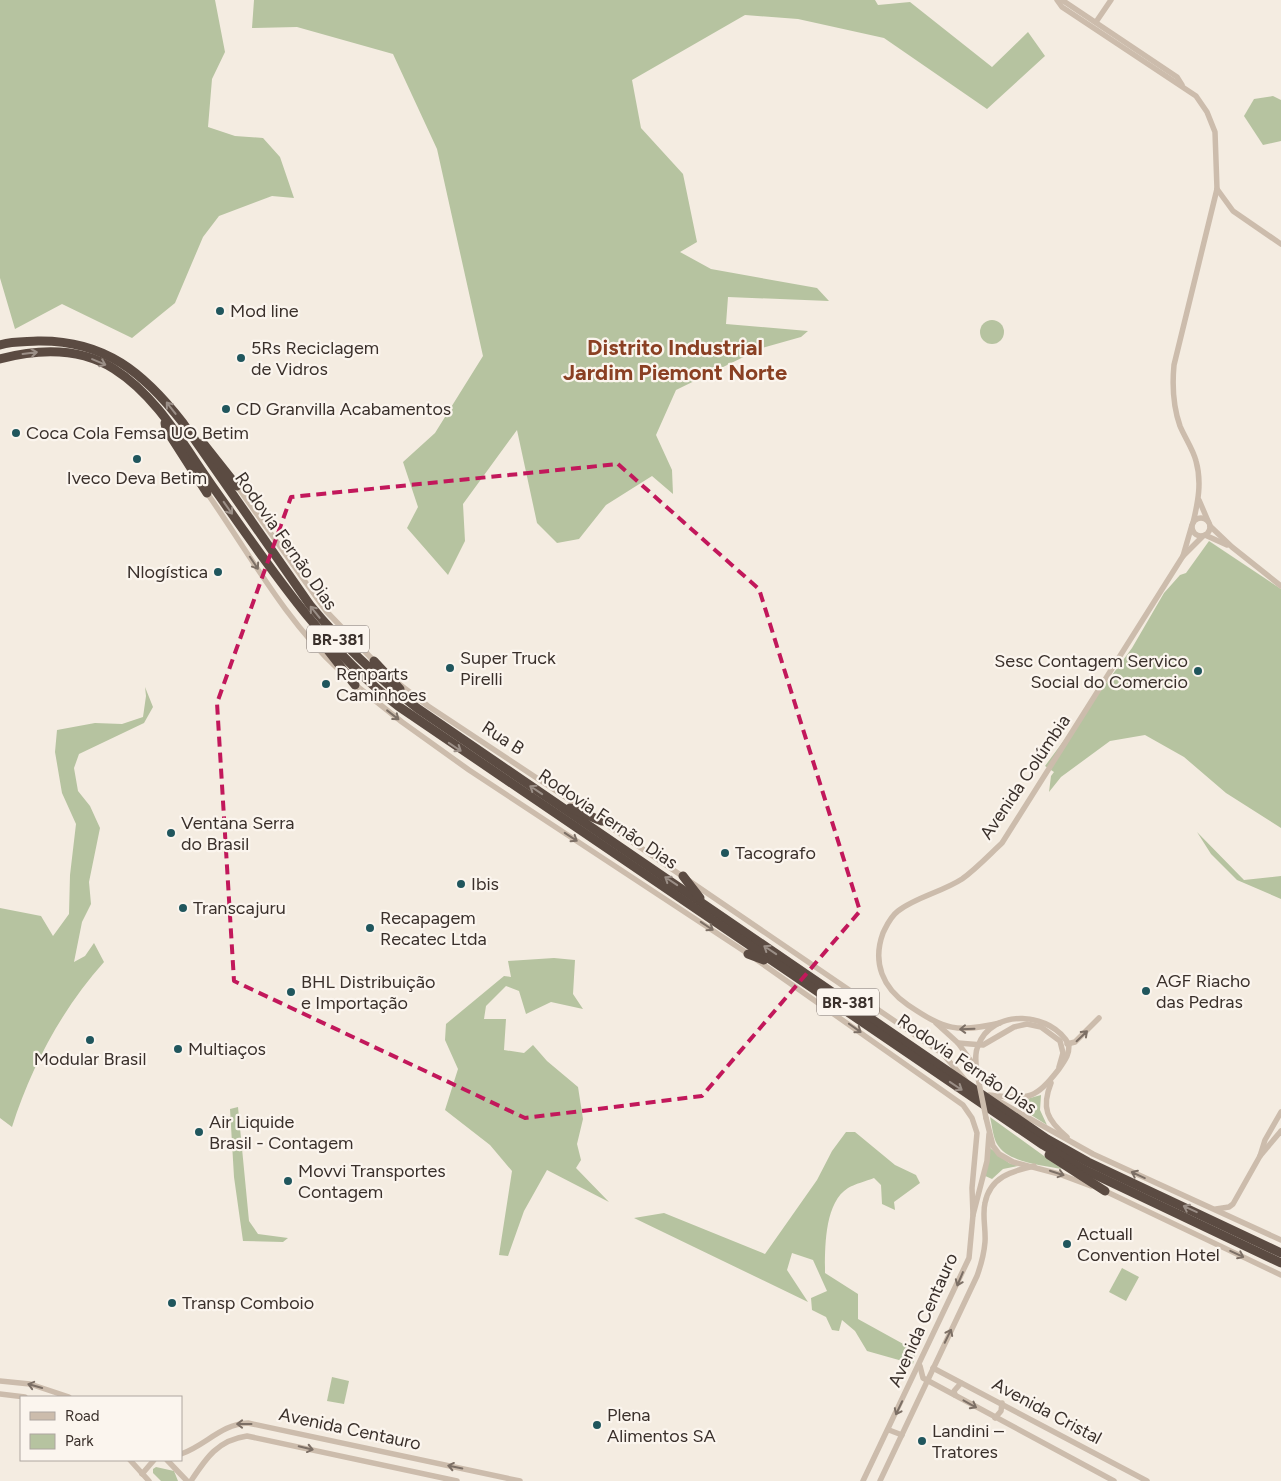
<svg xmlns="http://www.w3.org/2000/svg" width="1281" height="1481" font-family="Figtree,sans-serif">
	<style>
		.green { fill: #b6c3a0 }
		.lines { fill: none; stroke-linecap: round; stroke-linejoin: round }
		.tertiary { stroke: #ccbcac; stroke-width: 5.5 }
		.motorway { stroke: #5b4b42; stroke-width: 9 }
		.tertiary-bridge { stroke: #ccbcac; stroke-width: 5.5 }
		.oneway { stroke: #9b8f87 }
		.oneway2 { stroke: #7c6f65 }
		.marked { fill: none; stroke: #c2185b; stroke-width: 4; stroke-dasharray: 10 6; stroke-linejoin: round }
		.poi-dot { fill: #20565d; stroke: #fbf5ee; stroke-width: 2 }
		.labels { text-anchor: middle; stroke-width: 4.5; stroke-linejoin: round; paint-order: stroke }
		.shield { fill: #fbf5ee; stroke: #746b66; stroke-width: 1 }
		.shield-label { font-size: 16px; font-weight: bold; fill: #3a302b }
		.poi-label { font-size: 18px; fill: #3a302b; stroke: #fbf5ee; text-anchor: start }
		.street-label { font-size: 18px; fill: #3a302b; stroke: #fbf5ee }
		.district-label { font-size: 22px; font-weight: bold; fill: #8a4023; stroke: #fbf5ee }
	</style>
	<rect width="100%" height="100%" fill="#f4ece1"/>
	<g class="green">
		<path d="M0 0H215L225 52 212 79 208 127 235 136 263 138 280 157 294 198 272 196 219 216 203 237 175 303 132 338 62 304 15 329 0 278Z"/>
		<path d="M254 0H875L878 5 910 2 992 67 1028 32 1045 56 987 109 884 38 798 19 745 15 632 80 641 128 683 174 697 242 680 252 711 269 817 288 829 301 728 297 726 324 808 331 801 337 762 348 676 390 656 435 672 470 673 494 652 476 606 505 579 539 557 543 537 523 517 430 463 504 465 541 448 575 407 528 418 507 403 462 435 433 483 356 437 149 393 54 297 27 252 28Z"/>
		<path d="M1273 96 1281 100V141L1263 145 1244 116 1254 99Z"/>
		<circle cx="992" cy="332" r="12"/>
		<path d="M1209 541 1281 589V828L1226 793 1184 757 1145 735 1110 741 1061 777 1049 792 1051 776 1054 772 1045 766 1132 648 1164 593 1180 575 1186 573Z"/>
		<path d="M145 687 153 707 144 723 79 754 74 768 78 791 90 806 100 828 89 882 91 904 82 922 74 962 85 956 94 943 104 962C62 1009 31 1067 12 1127L0 1118V908L41 916 53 936 69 914 70 875 76 824 62 793 55 752 57 730 95 723 122 724 143 717 146 696Z"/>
		<path d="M1197 832 1244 880 1281 876V899L1237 880 1211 854Z"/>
		<path d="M554 958 575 960 573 994 583 1009 551 1002 526 1014 519 991 506 986 486 1006 484 1019H506L504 1050 524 1053 533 1045 547 1061 578 1087 583 1119 577 1144 581 1160 576 1168 609 1202 547 1170 524 1211 508 1256 499 1255 512 1171 490 1145 445 1110 458 1069 445 1040 446 1024 504 976 511 977 508 961Z"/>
		<path d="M1041 1095 1040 1110 1047 1125 1012 1103Z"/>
		<path d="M238 1107 249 1221 258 1234 288 1238 283 1242 243 1241 234 1177 230 1109Z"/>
		<path d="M990 1117 1062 1169C1043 1165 1008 1163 997 1144 993 1137 992 1125 990 1117Z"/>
		<path d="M846 1132H855L895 1165 916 1175 920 1183 894 1202 895 1210 882 1204 881 1185 874 1178C866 1181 855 1184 848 1188 824 1203 825 1249 825 1273L858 1294V1319L916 1351 913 1364 867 1351 855 1331 842 1320 839 1331 832 1330 826 1317 812 1310 811 1298 827 1291 813 1260 792 1253 787 1270 808 1302 634 1218 664 1213 765 1254 817 1180 832 1151Z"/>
		<path d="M990 1148 1009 1163 1018 1166 1003 1169 992 1179 983 1175Z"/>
		<path d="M1122 1268 1139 1277 1126 1301 1109 1292Z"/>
		<path d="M332 1377 349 1381 344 1404 327 1401Z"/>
		<path d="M156 1467 174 1471 178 1481H161L153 1473V1469Z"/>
	</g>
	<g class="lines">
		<g class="tertiary">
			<path d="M1057 0 1062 7 1196 96 1207 112 1215 132 1217 189 1174 365C1172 386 1173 406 1180 426 1185 438 1193 449 1196 461 1202 482 1198 502 1193 523"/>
			<path d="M1062 0 1177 77 1182 85"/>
			<path d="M1096 22 1111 0"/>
			<path d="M1217 189 1233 211 1281 244"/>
			<path d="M237 486 326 611 376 663"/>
			<path d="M207 493C249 553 285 620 339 670"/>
			<path d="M1199 500 1208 521"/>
			<circle cx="1201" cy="527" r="9"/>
			<path d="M1210 526 1232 547 1281 586"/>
			<path d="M1205 535 1227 545"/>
			<path d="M1183 556 1203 536"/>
			<path d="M353 683 402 722 469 770 750 955"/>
			<path d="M399 684 428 706 588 812"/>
			<path d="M600 820 943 1054 966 1081"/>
			<path d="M757 960 963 1105 972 1118 977 1133 972 1188 973 1215"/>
			<path d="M936 1023 958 1043 976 1068"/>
			<path d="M1000 1023C957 1033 945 1030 908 1005 883 988 872 963 883 933 887 925 890 917 898 911 916 897 942 892 962 879 976 869 989 855 1002 843L1183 556 1192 525"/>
			<path d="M958 1043 983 1045 1014 1027 1027 1024 1041 1027 1060 1041 1063 1053 1059 1067"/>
			<path d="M1067 1044 1075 1042 1099 1018"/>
			<path d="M977 1073C976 1064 974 1054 978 1046 992 1007 1052 1012 1069 1045 1069 1056 1065 1060 1059 1069 1034 1101 1029 1099 989 1095"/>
			<path d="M1051 1083C1041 1108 1047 1120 1067 1137"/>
			<path d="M995 1099 1093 1154 1281 1240"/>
			<path d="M986 1118 993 1146 999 1154 1013 1162 1059 1174 1091 1186"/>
			<path d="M1260 1156 1281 1131"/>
			<path d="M1103 1190 1281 1275"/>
			<path d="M1216 1209 1229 1207 1233 1204 1260 1156 1265 1140 1281 1112"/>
			<path d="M920 1366 923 1378 1114 1481"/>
			<path d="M933 1368 1147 1481"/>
			<path d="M0 1381 30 1384 69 1397"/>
			<path d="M0 1394 25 1397"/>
			<path d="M955 1395 954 1391 961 1383"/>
			<path d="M995 1418 1001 1411 1002 1403"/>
			<path d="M889 1430 902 1435"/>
			<path d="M181 1454C205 1446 221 1424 248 1423L520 1481"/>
			<path d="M130 1460 149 1481"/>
			<path d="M167 1460 187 1481"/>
			<path d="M142 1474 154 1460"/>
			<path d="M191 1481C206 1458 218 1440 247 1436L457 1481"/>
			<path d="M863 1481 969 1258 973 1215 987 1161 989 1134"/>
			<path d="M880 1481 977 1276C981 1265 984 1254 985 1242 986 1229 982 1215 985 1203 990 1177 1012 1171 1034 1166"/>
		</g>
		<g class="motorway">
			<path d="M0 345C13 341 25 342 38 341 105 340 144 373 183 423L310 605C342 644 377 677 417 708L1047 1139 1088 1162 1281 1253"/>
			<path d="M0 359C38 349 79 347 114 369 158 397 183 445 213 487 269 566 321 646 398 706L1043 1145 1083 1169 1281 1263"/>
			<path d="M165 423 166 429 207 493"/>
			<path d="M203 443 237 486"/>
			<path d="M327 649 355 685"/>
			<path d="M374 661 400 689"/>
			<path d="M570 808 602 821"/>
			<path d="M683 876 700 898"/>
			<path d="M748 954 764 960"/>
			<path d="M1049 1155 1105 1191"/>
		</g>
		<path class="tertiary-bridge" d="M977 1073 986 1118"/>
	</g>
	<defs><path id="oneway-shaft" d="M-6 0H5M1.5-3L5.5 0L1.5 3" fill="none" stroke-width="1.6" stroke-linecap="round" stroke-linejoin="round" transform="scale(1.25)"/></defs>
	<g class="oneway">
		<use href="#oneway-shaft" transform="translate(30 353) rotate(-7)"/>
		<use href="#oneway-shaft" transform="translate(99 362) rotate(23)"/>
		<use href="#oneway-shaft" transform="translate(171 408) rotate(-128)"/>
		<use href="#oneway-shaft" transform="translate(228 508) rotate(55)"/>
		<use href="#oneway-shaft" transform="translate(315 612) rotate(-129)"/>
		<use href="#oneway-shaft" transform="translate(455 747) rotate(34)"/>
		<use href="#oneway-shaft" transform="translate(536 790) rotate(-146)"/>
		<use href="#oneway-shaft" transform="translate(671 881) rotate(-146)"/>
		<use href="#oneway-shaft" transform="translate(770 950) rotate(-146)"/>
		<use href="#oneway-shaft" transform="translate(956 1086) rotate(34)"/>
		<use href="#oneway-shaft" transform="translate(1190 1209) rotate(-155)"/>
	</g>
	<g class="oneway2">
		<use href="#oneway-shaft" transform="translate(254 563) rotate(56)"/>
		<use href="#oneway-shaft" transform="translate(393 715) rotate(38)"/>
		<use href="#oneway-shaft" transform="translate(571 837) rotate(33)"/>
		<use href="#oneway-shaft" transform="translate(707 926) rotate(34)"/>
		<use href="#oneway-shaft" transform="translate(855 1028) rotate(35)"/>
		<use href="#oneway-shaft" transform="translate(967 1029) rotate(178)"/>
		<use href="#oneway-shaft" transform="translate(1082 1036) rotate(-44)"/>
		<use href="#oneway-shaft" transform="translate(1057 1173) rotate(18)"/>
		<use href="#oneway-shaft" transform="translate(1138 1175) rotate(-155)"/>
		<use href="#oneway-shaft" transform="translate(1237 1254) rotate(25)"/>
		<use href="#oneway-shaft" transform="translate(960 1279) rotate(113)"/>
		<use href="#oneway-shaft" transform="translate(948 1336) rotate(-64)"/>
		<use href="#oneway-shaft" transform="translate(35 1386) rotate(-164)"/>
		<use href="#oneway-shaft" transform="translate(970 1404) rotate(29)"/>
		<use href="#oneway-shaft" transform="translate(899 1408) rotate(115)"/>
		<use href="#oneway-shaft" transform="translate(244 1424) rotate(-180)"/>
		<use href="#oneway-shaft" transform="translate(306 1448) rotate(13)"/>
		<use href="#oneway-shaft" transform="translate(455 1467) rotate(-168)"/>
	</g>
	<path class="marked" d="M618 464 759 589 860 911 702 1096 525 1118 234 981 217 703 291 497Z"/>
	<g class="poi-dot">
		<circle cx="220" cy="311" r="5"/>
		<circle cx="241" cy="358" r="5"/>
		<circle cx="226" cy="409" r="5"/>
		<circle cx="16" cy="433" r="5"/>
		<circle cx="137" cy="459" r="5"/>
		<circle cx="218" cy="572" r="5"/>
		<circle cx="450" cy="668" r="5"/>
		<circle cx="1198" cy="671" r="5"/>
		<circle cx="326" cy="684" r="5"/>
		<circle cx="171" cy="833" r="5"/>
		<circle cx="725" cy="853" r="5"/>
		<circle cx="461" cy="884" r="5"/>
		<circle cx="183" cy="908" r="5"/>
		<circle cx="370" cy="928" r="5"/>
		<circle cx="1146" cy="991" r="5"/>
		<circle cx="291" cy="992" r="5"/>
		<circle cx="90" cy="1040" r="5"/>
		<circle cx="178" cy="1049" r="5"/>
		<circle cx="199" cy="1132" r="5"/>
		<circle cx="288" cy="1181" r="5"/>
		<circle cx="1067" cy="1244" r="5"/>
		<circle cx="172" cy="1303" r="5"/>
		<circle cx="597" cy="1425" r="5"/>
		<circle cx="922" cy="1441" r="5"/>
	</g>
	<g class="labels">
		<g class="shield">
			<rect x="307" y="625.5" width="62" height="27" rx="4"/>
			<rect x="817" y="988.5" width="62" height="27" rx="4"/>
		</g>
		<g class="shield-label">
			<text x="338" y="645">BR-381</text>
			<text x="848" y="1008">BR-381</text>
		</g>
		<g class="poi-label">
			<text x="230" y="317">Mod line</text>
			<text x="251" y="354">5Rs Reciclagem<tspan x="251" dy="21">de Vidros</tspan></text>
			<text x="236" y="415">CD Granvilla Acabamentos</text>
			<text x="26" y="439">Coca Cola Femsa UO Betim</text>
			<text x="137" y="484" text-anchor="middle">Iveco Deva Betim</text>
			<text x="208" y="578" text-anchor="end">Nlogística</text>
			<text x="460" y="664">Super Truck<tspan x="460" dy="21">Pirelli</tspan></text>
			<text x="1188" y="667" text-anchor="end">Sesc Contagem Servico<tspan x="1188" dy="21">Social do Comercio</tspan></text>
			<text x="336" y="680">Renparts<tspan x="336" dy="21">Caminhoes</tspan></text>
			<text x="181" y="829">Ventana Serra<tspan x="181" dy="21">do Brasil</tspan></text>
			<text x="735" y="859">Tacografo</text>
			<text x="471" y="890">Ibis</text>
			<text x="193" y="914">Transcajuru</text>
			<text x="380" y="924">Recapagem<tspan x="380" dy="21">Recatec Ltda</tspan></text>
			<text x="1156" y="987">AGF Riacho<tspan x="1156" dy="21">das Pedras</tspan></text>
			<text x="301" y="988">BHL Distribuição<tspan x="301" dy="21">e Importação</tspan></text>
			<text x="188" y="1055">Multiaços</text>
			<text x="90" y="1065" text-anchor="middle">Modular Brasil</text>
			<text x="209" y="1128">Air Liquide<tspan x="209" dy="21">Brasil - Contagem</tspan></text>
			<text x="298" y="1177">Movvi Transportes<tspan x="298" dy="21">Contagem</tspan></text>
			<text x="1077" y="1240">Actuall<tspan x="1077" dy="21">Convention Hotel</tspan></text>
			<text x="182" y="1309">Transp Comboio</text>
			<text x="607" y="1421">Plena<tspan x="607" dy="21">Alimentos SA</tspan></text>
			<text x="932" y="1437">Landini –<tspan x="932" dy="21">Tratores</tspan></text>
		</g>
		<g class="street-label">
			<text transform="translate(286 541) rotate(55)" y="6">Rodovia Fernão Dias</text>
			<text transform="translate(503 738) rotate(33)" y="6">Rua B</text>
			<text transform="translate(1025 777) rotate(-56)" y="6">Avenida Colúmbia</text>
			<text transform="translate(608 819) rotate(34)" y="6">Rodovia Fernão Dias</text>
			<text transform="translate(967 1064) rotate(34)" y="6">Rodovia Fernão Dias</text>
			<text transform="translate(923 1320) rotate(-66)" y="6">Avenida Centauro</text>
			<text transform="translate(1047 1411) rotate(28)" y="6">Avenida Cristal</text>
			<text transform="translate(350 1429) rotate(12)" y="6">Avenida Centauro</text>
		</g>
		<g class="district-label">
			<text x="675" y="355">Distrito Industrial<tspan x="675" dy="25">Jardim Piemont Norte</tspan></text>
		</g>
	</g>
	<rect x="20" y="1396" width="162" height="65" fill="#fbf5ee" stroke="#aea6a0"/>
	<rect x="30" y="1412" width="25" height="8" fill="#ccbcac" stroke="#aea6a0"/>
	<text x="65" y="1421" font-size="15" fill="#3a302b">Road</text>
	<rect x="30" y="1434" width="25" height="15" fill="#b6c3a0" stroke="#aea6a0"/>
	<text x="65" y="1446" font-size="15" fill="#3a302b">Park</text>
</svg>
